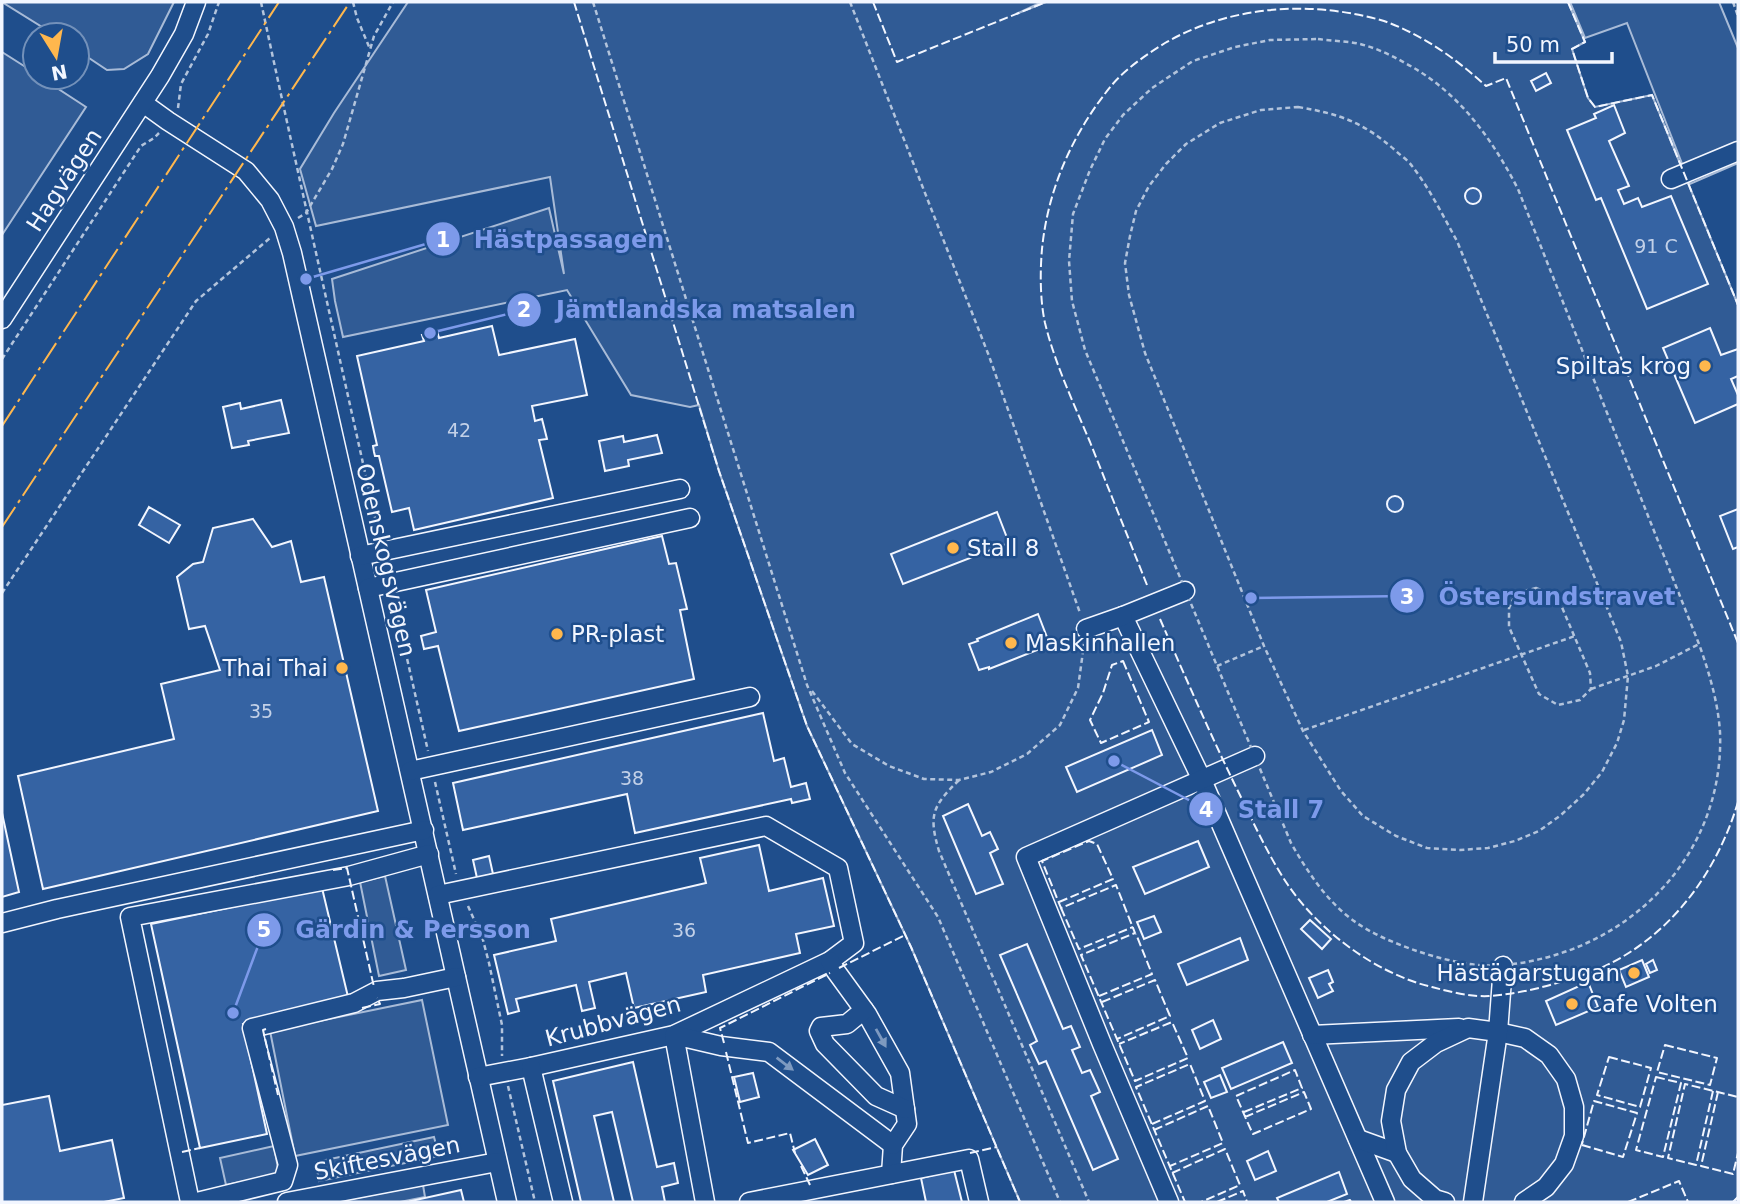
<svg xmlns="http://www.w3.org/2000/svg" width="1740" height="1204" font-family="'DejaVu Sans',sans-serif">
	<style>
		.built { fill: #305b95; stroke: #a8bbd7; stroke-width: 2 }
		.building { fill: #3563a3; stroke: #f2f6ff; stroke-width: 2 }
		.lines { fill: none; stroke-linecap: round; stroke-linejoin: round }
		.minor-casing { stroke: #f2f6ff; stroke-width: 21 }
		.path { stroke: #b3c4dc; stroke-width: 2.5; stroke-dasharray: 5 3.5; stroke-linecap: butt }
		.minor { stroke: #1f4e8c; stroke-width: 18 }
		.fence { stroke: #f2f6ff; stroke-width: 2; stroke-dasharray: 9 3.5; stroke-linecap: butt }
		.power { stroke: #ffb74d; stroke-width: 2; stroke-dasharray: 24 5 3.5 5; stroke-linecap: butt }
		.oneway { fill: #7e9ac0 }
		.poi-dot { fill: #ffb74d; stroke: #1f4e8c; stroke-width: 2.5 }
		.labels { text-anchor: middle; stroke-width: 5; stroke-linejoin: round; paint-order: stroke }
		.number-label { font-size: 19px; fill: #c3d1e8 }
		.street-label { font-size: 23px; fill: #f2f6ff; stroke: #1f4e8c }
		.poi-label { font-size: 23px; fill: #f2f6ff; stroke: #1f4e8c; text-anchor: start }
		.leader { fill: none; stroke: #7d9aea; stroke-width: 2.5 }
		.callout-dot { fill: #7d9aea; stroke: #1f4e8c; stroke-width: 2.5 }
		.mark-label { font-size: 21px; text-anchor: middle; font-weight: bold; fill: #fff }
		.callout-label { font-size: 24px; text-anchor: middle; font-weight: bold; fill: #7d9aea; stroke: #1f4e8c; stroke-width: 5; stroke-linejoin: round; paint-order: stroke }
	</style>
	<rect width="100%" height="100%" fill="#1f4e8c"/>
	<g class="built">
		<path d="M2 2H174L148 54 124 69 107 70 77 50V35H55Z"/>
		<path d="M408 2H1042L1016 14 1046 2H1568L1585 42 1572 49 1588 98 1595 107 1652 95 1738 305V1197L1733 1202H1020L911 947 807 726 719 471 699 405 690 407 631 395 567 290 343 337 335 301 332 279 549 208 564 274 550 177 316 226 300 169 334 113Z"/>
		<path d="M1570 2H1719L1738 48V163L1690 184 1627 23 1585 38Z"/>
		<path d="M2 52 35 73V77H40L86 107 2 235Z"/>
		<path d="M385 876 406 970 379 976 360 882Z"/>
		<path d="M422 1000 448 1125 295 1156 270 1031Z"/>
		<path d="M434 1137 439 1156 319 1181 316 1162Z"/>
		<path d="M274 1146 279 1174 226 1185 220 1158Z"/>
		<path d="M423 1185 425 1197 400 1202H336Z"/>
	</g>
	<g class="building">
		<path d="M1546 73 1551 83 1536 91 1531 81Z"/>
		<path d="M1614 105 1625 133 1609 141 1629 186 1618 190 1624 204 1638 198 1642 207 1671 196 1708 284 1647 309 1601 198 1596 200 1567 130 1596 118 1594 114Z"/>
		<circle cx="1473" cy="196" r="8"/>
		<path d="M492 326 499 355 575 339 587 395 532 406 535 421 542 419 547 439 539 440 553 498 414 530 409 508 392 512 379 456H375L374 452 373 446 377 445 357 356 424 341 422 335 437 331 439 338Z"/>
		<path d="M1710 328 1721 355 1738 349V376L1731 379 1738 395V404L1695 423 1663 348Z"/>
		<path d="M281 400 289 433 248 441 249 445 232 448 223 407 240 403 241 409Z"/>
		<path d="M657 435 662 453 628 460 629 466 605 471 599 441 623 436 624 442Z"/>
		<circle cx="1395" cy="504" r="8"/>
		<path d="M149 507 180 525 169 543 139 525Z"/>
		<path d="M1738 509V547L1733 549 1720 516Z"/>
		<path d="M997 512 1009 543 903 584 891 554Z"/>
		<path d="M253 519 272 547 291 541 301 582 324 577 378 811 43 889 18 776 174 739 161 684 220 670 205 626 189 629 177 577 193 564 203 562 213 528Z"/>
		<path d="M662 536 669 564 676 563 687 609 680 610 694 679 459 731 438 646 424 649 421 636 436 632 426 590Z"/>
		<path d="M1038 614 1050 645 989 669V667L979 670 969 644 978 641 977 639Z"/>
		<path d="M763 713 774 761 784 758 791 787 806 783 810 799 792 803 791 799 635 833 627 794 463 830 453 783Z"/>
		<path d="M1152 730 1162 755 1077 792 1066 767Z"/>
		<path d="M968 804 982 836 990 832 998 849 990 853 1003 884 976 894 943 816Z"/>
		<path d="M2 813 19 892 2 897Z"/>
		<path d="M1198 841 1209 867 1145 894 1133 867Z"/>
		<path d="M759 845 769 891 823 878 834 926 796 934 800 953 703 975 706 992 634 1008 626 973 589 982 595 1008 582 1011 576 985 516 999 519 1011 508 1014 494 955 556 941 551 919 706 883 700 858Z"/>
		<path d="M489 856 493 874 477 878 473 860Z"/>
		<path d="M322 888 349 1001 243 1024 267 1134 200 1148 151 924Z"/>
		<path d="M1154 916 1161 932 1144 939 1137 922Z"/>
		<path d="M1310 920 1331 939 1322 949 1301 929Z"/>
		<path d="M1240 938 1248 960 1187 985 1178 964Z"/>
		<path d="M1027 944 1063 1029 1071 1026 1080 1047 1072 1050 1082 1073 1090 1070 1100 1092 1091 1096 1118 1159 1093 1170 1046 1061 1039 1064 1030 1045 1037 1041 1000 955Z"/>
		<path d="M1642 960 1649 977 1626 987 1619 970Z"/>
		<path d="M1653 960 1657 970 1650 973 1646 964Z"/>
		<path d="M1328 970 1333 982 1329 984 1333 991 1318 998 1309 978Z"/>
		<path d="M1588 982 1598 1007 1556 1025 1546 1001Z"/>
		<path d="M1213 1020 1221 1039 1200 1049 1192 1030Z"/>
		<path d="M1283 1042 1292 1063 1231 1089 1222 1068Z"/>
		<path d="M633 1062 657 1167 674 1163 678 1183 662 1187 665 1202H633L612 1112 594 1116 614 1202H581L553 1081Z"/>
		<path d="M753 1073 759 1097 740 1102 734 1077Z"/>
		<path d="M1220 1075 1227 1092 1211 1098 1204 1082Z"/>
		<path d="M49 1096 60 1151 112 1140 124 1198 104 1202H2V1105Z"/>
		<path d="M815 1139 828 1165 808 1175 793 1150Z"/>
		<path d="M1268 1151 1276 1171 1255 1180 1247 1161Z"/>
		<path d="M954 1170 962 1202H926L921 1178Z"/>
		<path d="M1339 1172 1347 1194 1327 1202H1279L1277 1198Z"/>
		<path d="M461 1190 464 1202H412L411 1201Z"/>
	</g>
	<g class="lines">
		<g class="minor-casing">
			<g id="minor">
				<path d="M143 103 168 121 246 171 270 200 284 227 292 253 507 1202"/>
				<path d="M1671 179 1738 151"/>
				<path d="M2 319 160 76 184 34 196 2"/>
				<path d="M360 556 680 489"/>
				<path d="M368 588 690 518"/>
				<path d="M1185 591 1123 616 1202 780 1385 1202"/>
				<path d="M1086 629 1123 616"/>
				<path d="M410 771 750 697"/>
				<path d="M438 895 766 826 838 868 854 943 830 961 674 1035 531 1067 478 1077"/>
				<path d="M2 923 57 909 424 830"/>
				<path d="M830 961 835 970 867 1014 900 1073 907 1124 893 1145 891 1174"/>
				<path d="M864 1010 847 1024 821 1027 819 1031 825 1044 876 1096 905 1109"/>
				<path d="M1312 1035 1459 1028"/>
				<path d="M531 1067 563 1202"/>
				<path d="M1358 1139 1397 1153"/>
				<path d="M190 1202 130 917 349 876 429 854"/>
				<path d="M197 1202 283 1181 288 1165 252 1028 354 1003 377 991 404 988 456 977"/>
				<path d="M287 1202 497 1162"/>
				<path d="M705 1202 674 1035 721 1046 769 1052 893 1145"/>
				<path d="M749 1202 969 1159 979 1202"/>
				<path d="M1169 1202 1102 1044 1026 857 1255 756"/>
				<path d="M1445 1202 1435 1199 1412 1179 1397 1153 1391 1121 1396 1090 1411 1062 1436 1043 1468 1028 1498 1032 1525 1038 1549 1055 1566 1079 1574 1107V1136L1564 1164 1546 1187 1524 1202"/>
				<path d="M1473 1202 1498 1032 1503 966"/>
			</g>
		</g>
		<g class="path">
			<path d="M261 2C299 180 340 358 379 536"/>
			<path d="M353 2 357 18 370 49"/>
			<path d="M593 2 807 685 845 773 938 917 1060 1202"/>
			<path d="M850 2 989 356 1080 613"/>
			<path d="M1733 2 1738 16"/>
			<path d="M1318 39C1332 41 1347 41 1360 44 1376 48 1391 55 1405 63 1458 91 1491 137 1518 189L1699 644C1709 672 1718 702 1720 732 1725 857 1626 954 1504 965 1473 968 1440 959 1411 949 1387 940 1365 931 1345 914 1322 894 1306 869 1291 843L1085 350 1072 301 1069 261 1073 214 1090 170 1105 139 1123 115 1152 88 1193 61 1235 47 1270 40Z"/>
			<path d="M1298 107C1340 114 1363 122 1396 151 1401 156 1408 160 1412 166 1430 189 1443 216 1457 241L1621 642 1628 676 1624 720 1617 743 1602 772 1584 794 1561 815 1539 831 1515 841 1488 848 1460 850 1427 848 1396 836 1363 816 1341 791 1303 731 1264 646 1145 353 1129 295 1125 263 1130 236 1136 211 1149 186 1166 164 1186 144 1220 123 1261 110Z"/>
			<path d="M178 108 181 84 208 34 219 2"/>
			<path d="M298 218 306 213 332 169 343 144 374 36 393 2"/>
			<path d="M2 359 141 146 154 138 159 133"/>
			<path d="M1536 588 1549 593 1561 605 1590 673 1591 689 1580 700 1558 705 1539 694 1509 627V608L1516 593Z"/>
			<path d="M2 593 196 301 270 238"/>
			<path d="M394 601 428 751"/>
			<path d="M1217 666 1264 646"/>
			<path d="M1591 689 1656 666 1699 644"/>
			<path d="M812 691 852 744 889 766 924 779 959 780 991 772 1027 754 1060 725 1078 688 1084 644"/>
			<path d="M1304 730 1575 636"/>
			<path d="M959 780C933 806 928 814 939 851L1089 1202"/>
			<path d="M435 782 456 874"/>
			<path d="M468 906 483 940 489 963 502 1025V1056"/>
			<path d="M508 1086 535 1202"/>
		</g>
		<use href="#minor" class="minor"/>
		<g class="fence">
			<path d="M574 2 719 471 807 726 911 947 1020 1202"/>
			<path d="M873 2 897 62 1046 2"/>
			<path d="M1568 2 1585 42 1572 49 1588 98 1595 107 1652 95 1738 305"/>
			<path d="M1147 585C1128 537 1109 490 1090 442 1074 404 1055 364 1045 323 1040 300 1040 272 1042 249 1048 188 1073 133 1111 86 1125 69 1146 55 1165 43 1231 5 1312 0 1384 21 1423 35 1455 58 1486 86L1506 78 1738 643"/>
			<path d="M1160 619C1184 674 1208 729 1234 783 1251 817 1267 854 1288 885 1320 932 1377 974 1432 987 1450 992 1471 997 1489 996 1519 994 1549 986 1577 977 1659 951 1714 882 1738 802"/>
			<path d="M1123 661 1149 722 1101 743 1090 720 1103 693 1112 665Z"/>
			<path d="M333 870 347 868 374 987"/>
			<path d="M1059 902 1113 879 1097 844 1089 841 1042 861 1061 908 1116 885 1135 933 1081 955 1135 1081 1188 1058 1172 1022 1119 1044"/>
			<path d="M1061 908 1079 949 1133 927"/>
			<path d="M839 968 905 935"/>
			<path d="M1099 996 1152 974 1136 934"/>
			<path d="M1102 1002 1155 980 1170 1016 1117 1039"/>
			<path d="M362 1008 380 1004 377 998"/>
			<path d="M266 1029 263 1030 278 1095"/>
			<path d="M724 1043 720 1028 830 973"/>
			<path d="M1665 1045 1717 1058 1710 1085 1657 1072Z"/>
			<path d="M726 1052 748 1143 790 1133 795 1153"/>
			<path d="M1609 1057 1651 1068 1640 1107 1597 1095Z"/>
			<path d="M1656 1077 1681 1083 1663 1157 1636 1150Z"/>
			<path d="M1713 1091 1696 1165 1668 1158 1685 1084 1738 1097"/>
			<path d="M1718 1092 1701 1166 1733 1174 1738 1153"/>
			<path d="M1244 1112 1302 1088 1295 1070 1236 1096C1242 1109 1247 1122 1253 1134L1311 1109 1304 1092 1245 1117"/>
			<path d="M1152 1124 1205 1101 1190 1064 1136 1087 1185 1202"/>
			<path d="M1154 1130 1208 1106 1223 1143 1170 1166"/>
			<path d="M1582 1145 1623 1157 1637 1113 1594 1101 1582 1144"/>
			<path d="M182 1152 200 1148"/>
			<path d="M970 1153 997 1147"/>
			<path d="M801 1166 810 1185"/>
			<path d="M1172 1173 1225 1149 1240 1185 1201 1202"/>
			<path d="M1217 1202 1243 1191 1247 1202"/>
			<path d="M1344 1202 1350 1200 1351 1202"/>
			<path d="M1628 1202 1679 1181 1688 1202"/>
			<path d="M1733 1202 1738 1197"/>
		</g>
		<g class="power">
			<path d="M2 426 279 2"/>
			<path d="M2 527 350 2"/>
		</g>
	</g>
	<defs><path id="oneway-solid" d="M-6-.8H1V-3.2L6.5 0L1 3.2V.8H-6Z" transform="scale(1.75)"/></defs>
	<g class="oneway">
		<use href="#oneway-solid" transform="translate(881 1038) rotate(61)"/>
		<use href="#oneway-solid" transform="translate(785 1064) rotate(37)"/>
	</g>
	<g class="poi-dot">
		<circle cx="1705" cy="366" r="7"/>
		<circle cx="953" cy="548" r="7"/>
		<circle cx="557" cy="634" r="7"/>
		<circle cx="1011" cy="643" r="7"/>
		<circle cx="342" cy="668" r="7"/>
		<circle cx="1634" cy="973" r="7"/>
		<circle cx="1572" cy="1004" r="7"/>
	</g>
	<g class="labels">
		<g class="number-label">
			<text x="1656" y="253">91 C</text>
			<text x="459" y="437">42</text>
			<text x="261" y="718">35</text>
			<text x="632" y="785">38</text>
			<text x="684" y="937">36</text>
		</g>
		<g class="street-label">
			<text transform="translate(64 180) rotate(-57)" y="8">Hagvägen</text>
			<text transform="translate(386 560) rotate(77)" y="8">Odenskogsvägen</text>
			<text transform="translate(613 1021) rotate(-15)" y="8">Krubbvägen</text>
			<text transform="translate(387 1158) rotate(-11)" y="8">Skiftesvägen</text>
		</g>
		<g class="poi-label">
			<text x="1691" y="374" text-anchor="end">Spiltas krog</text>
			<text x="967" y="556">Stall 8</text>
			<text x="571" y="642">PR-plast</text>
			<text x="1025" y="651">Maskinhallen</text>
			<text x="328" y="676" text-anchor="end">Thai Thai</text>
			<text x="1620" y="981" text-anchor="end">Hästägarstugan</text>
			<text x="1586" y="1012">Cafe Volten</text>
		</g>
	</g>
	<path class="leader" d="M306 279L443 239M430 333L524 310M1251 598L1407 596M1114 761L1206 809M233 1013L264 930"/>
	<g class="callout-dot">
		<circle cx="306" cy="279" r="7"/>
		<circle cx="430" cy="333" r="7"/>
		<circle cx="1251" cy="598" r="7"/>
		<circle cx="1114" cy="761" r="7"/>
		<circle cx="233" cy="1013" r="7"/>
		<circle cx="443" cy="239" r="18"/>
		<circle cx="524" cy="310" r="18"/>
		<circle cx="1407" cy="596" r="18"/>
		<circle cx="1206" cy="809" r="18"/>
		<circle cx="264" cy="930" r="18"/>
	</g>
	<g class="mark-label">
		<text x="443" y="247">1</text>
		<text x="524" y="317">2</text>
		<text x="1407" y="604">3</text>
		<text x="1206" y="817">4</text>
		<text x="264" y="937">5</text>
	</g>
	<g class="callout-label">
		<text x="569" y="248">Hästpassagen</text>
		<text x="706" y="318">Jämtlandska matsalen</text>
		<text x="1557" y="605">Östersundstravet</text>
		<text x="1281" y="818">Stall 7</text>
		<text x="413" y="938">Gärdin &amp; Persson</text>
	</g>
	<rect width="1740" height="1204" fill="none" stroke="#f2f6ff" stroke-width="7"/>
	<g transform="translate(56 56) rotate(169)"><circle r="33" fill="#1f4e8c" stroke="#7391ba" stroke-width="2"/>
	<path d="M0-5L12 26L0 18L-12 26Z" fill="#ffb74d"/>
	<text y="-10" font-size="19" font-weight="bold" text-anchor="middle" fill="#f2f6ff">N</text>
	</g>
	<path d="M1495 52v10h117v-10" fill="none" stroke="#f2f6ff" stroke-width="3.5"/>
	<text x="1506" y="52" font-size="21" fill="#f2f6ff" stroke="#1f4e8c" stroke-width="5" paint-order="stroke">50 m</text>
</svg>
